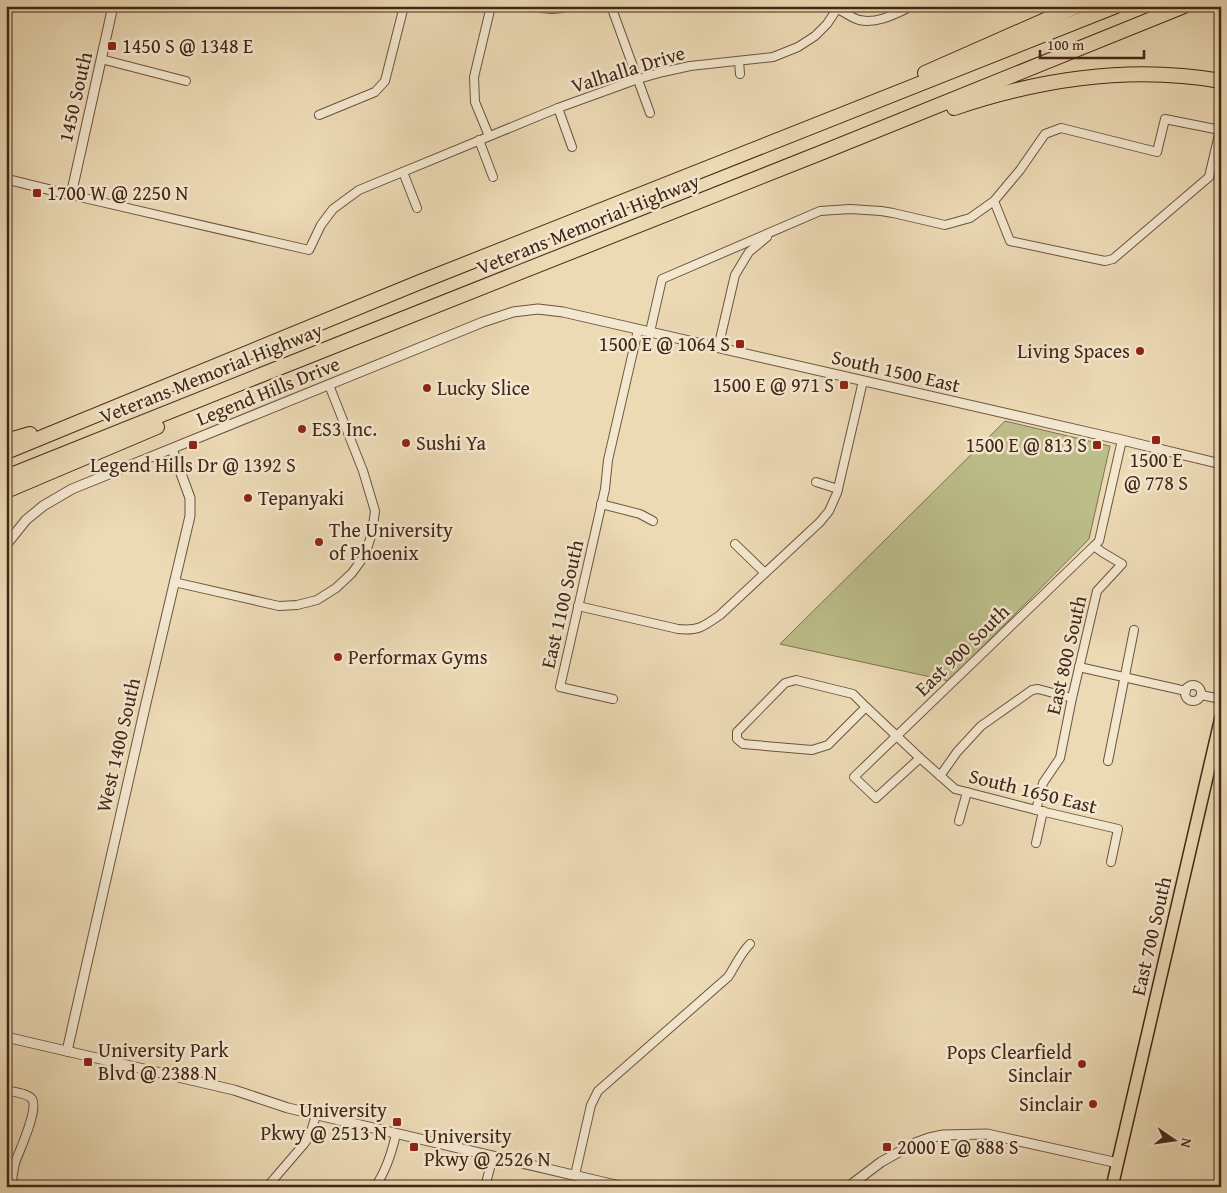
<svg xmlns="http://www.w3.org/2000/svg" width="1227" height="1193" font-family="'Gentium Book Plus',serif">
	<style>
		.green { fill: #bcbe8a; stroke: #7f7250 }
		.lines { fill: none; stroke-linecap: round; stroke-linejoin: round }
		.minor-casing { stroke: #6c533e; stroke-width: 10 }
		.tertiary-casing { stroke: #6c533e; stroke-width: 11 }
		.primary-casing { stroke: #422617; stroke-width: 14 }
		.motorway-casing { stroke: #422617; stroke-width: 16 }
		.minor { stroke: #f3e7cf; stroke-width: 8 }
		.tertiary { stroke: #f3e7cf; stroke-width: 9 }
		.primary { stroke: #ecdab5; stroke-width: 11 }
		.motorway { stroke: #ecdab5; stroke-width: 14 }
		.poi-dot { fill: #8f2418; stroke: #f3e7cf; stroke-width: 2 }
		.labels { text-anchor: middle; stroke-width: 5; stroke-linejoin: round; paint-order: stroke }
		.poi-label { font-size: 20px; fill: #422617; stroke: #f3e7cf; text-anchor: start }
		.street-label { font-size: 20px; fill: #422617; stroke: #f3e7cf }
	</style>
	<rect width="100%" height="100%" fill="#ecdab5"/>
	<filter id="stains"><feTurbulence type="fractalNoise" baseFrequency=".004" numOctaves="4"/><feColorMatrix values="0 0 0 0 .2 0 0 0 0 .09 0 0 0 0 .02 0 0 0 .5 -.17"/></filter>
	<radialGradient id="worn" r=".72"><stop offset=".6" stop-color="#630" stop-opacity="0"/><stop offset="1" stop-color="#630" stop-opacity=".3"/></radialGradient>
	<path class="green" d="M1005 421 1110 446 1089 539 949 681 780 644Z"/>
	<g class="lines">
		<g class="minor-casing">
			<g id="minor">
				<path d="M533 6C546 10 558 10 572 6"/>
				<path d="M611 6 650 113"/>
				<path d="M838 9C844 12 852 18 859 20 878 24 895 14 912 6"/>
				<path d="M101 59 186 81"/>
				<path d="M739 61 740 74"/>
				<path d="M558 108 572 147"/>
				<path d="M319 115 375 92 385 81 404 6"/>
				<path d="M489 136 475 102 474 77 491 6"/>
				<path d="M479 140 493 177"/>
				<path d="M403 172 417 208"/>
				<path d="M71 195 309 250 321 225 333 209 359 190 558 108 638 79 663 72 690 66 773 57 798 47 815 36 827 24 839 6"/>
				<path d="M650 332 662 279 820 211 850 209 881 211 893 213 945 225 970 218 994 201 1020 170 1045 134 1061 128 1157 152 1165 119 1220 130 1209 177 1113 259 1105 261 1010 241 994 201"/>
				<path d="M718 348 735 275 749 252 767 237"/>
				<path d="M816 482 838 489"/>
				<path d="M601 504 640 514 653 521"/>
				<path d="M735 544 765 573"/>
				<path d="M174 582 279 606 297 605 317 600 336 588 352 573 365 555 372 533 375 511 363 471 329 385"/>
				<path d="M578 606 678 629C698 631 703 627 720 615L820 522 829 511 837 493 863 381"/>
				<path d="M1079 667 1186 691"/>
				<path d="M796 680 853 694 866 707 828 745 812 750 743 744 737 739V732L785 683Z"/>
				<circle cx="1193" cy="693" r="8"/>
				<path d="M1201 695 1221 699"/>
				<path d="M613 699 560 687 605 489 608 460 638 330"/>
				<path d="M866 707 920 758 955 789 1036 810 1118 829 1111 862"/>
				<path d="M920 758 876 798 854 777 1094 546"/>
				<path d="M1108 761 1134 630"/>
				<path d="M940 776 957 752 981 726 1032 690 1038 689 1072 698"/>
				<path d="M1036 810 1043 783 1060 758 1072 698 1097 591 1122 564 1102 552 1094 546 1099 541 1122 440"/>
				<path d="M959 821 967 792"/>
				<path d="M1036 843 1043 811"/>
				<path d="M6 1090C13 1092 27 1093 32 1099 39 1110 19 1151 15 1163 13 1171 12 1179 12 1187"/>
				<path d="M575 1175 591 1105 598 1091 728 977C736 965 740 954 750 944"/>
				<path d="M267 1187 304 1144 310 1135 316 1115"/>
				<path d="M375 1187C386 1171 392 1152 396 1134"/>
				<path d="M485 1187 493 1156"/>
			</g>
		</g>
		<g class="tertiary-casing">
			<g id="tertiary">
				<path d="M6 179 71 195 113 6"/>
				<path d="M6 545 26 520 43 506 72 489 483 322 513 312 538 309 563 312 1122 440 1221 464"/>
				<path d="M6 1037 234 1090 288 1108 624 1187"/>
				<path d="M67 1051 146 703 190 516V498L172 449"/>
				<path d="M848 1187 881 1162 915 1143 929 1138 943 1135 987 1134 1118 1163"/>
			</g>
		</g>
		<g class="primary-casing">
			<path id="primary" d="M1112 1187 1221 717"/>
		</g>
		<g class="motorway-casing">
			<g id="motorway">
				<path d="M925 73 1077 6"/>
				<path d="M954 108C1040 79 1131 65 1221 81"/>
				<path d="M6 441 30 434"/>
				<path d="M6 452 420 282 1116 6"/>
				<path d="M6 477 261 375 823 152 1184 6"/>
				<path d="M6 491 157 427"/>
			</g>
		</g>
		<use href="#minor" class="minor"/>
		<use href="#tertiary" class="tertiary"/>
		<use href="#primary" class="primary"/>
		<use href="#motorway" class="motorway"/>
	</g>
	<g class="poi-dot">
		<rect x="107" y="41" width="10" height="10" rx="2.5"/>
		<rect x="32" y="188" width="10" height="10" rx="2.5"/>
		<rect x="735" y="339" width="10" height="10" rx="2.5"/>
		<circle cx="1140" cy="351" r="5"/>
		<rect x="839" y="380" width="10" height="10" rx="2.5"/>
		<circle cx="427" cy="388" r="5"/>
		<circle cx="302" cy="429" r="5"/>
		<rect x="1151" y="435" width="10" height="10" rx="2.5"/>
		<circle cx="406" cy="443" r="5"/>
		<rect x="188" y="440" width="10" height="10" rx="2.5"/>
		<rect x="1092" y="440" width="10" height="10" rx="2.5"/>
		<circle cx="248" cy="498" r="5"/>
		<circle cx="319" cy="542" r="5"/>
		<circle cx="338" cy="657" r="5"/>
		<rect x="83" y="1057" width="10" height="10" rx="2.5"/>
		<circle cx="1082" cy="1064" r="5"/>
		<circle cx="1093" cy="1104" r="5"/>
		<rect x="392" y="1117" width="10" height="10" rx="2.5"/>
		<rect x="409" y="1142" width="10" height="10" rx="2.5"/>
		<rect x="882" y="1142" width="10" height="10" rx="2.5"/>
	</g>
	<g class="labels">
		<g class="poi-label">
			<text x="122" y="53">1450 S @ 1348 E</text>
			<text x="47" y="200">1700 W @ 2250 N</text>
			<text x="730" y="351" text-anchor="end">1500 E @ 1064 S</text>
			<text x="1130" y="358" text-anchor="end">Living Spaces</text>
			<text x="834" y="392" text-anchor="end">1500 E @ 971 S</text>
			<text x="437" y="395">Lucky Slice</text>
			<text x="312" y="436">ES3 Inc.</text>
			<text x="416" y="450">Sushi Ya</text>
			<text x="1087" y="452" text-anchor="end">1500 E @ 813 S</text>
			<text x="1156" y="467" text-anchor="middle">1500 E<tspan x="1156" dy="23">@ 778 S</tspan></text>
			<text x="193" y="472" text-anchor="middle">Legend Hills Dr @ 1392 S</text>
			<text x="258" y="505">Tepanyaki</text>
			<text x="329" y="537">The University<tspan x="329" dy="23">of Phoenix</tspan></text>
			<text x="348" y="664">Performax Gyms</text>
			<text x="98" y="1057">University Park<tspan x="98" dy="23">Blvd @ 2388 N</tspan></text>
			<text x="1072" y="1059" text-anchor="end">Pops Clearfield<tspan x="1072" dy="23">Sinclair</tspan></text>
			<text x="1083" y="1111" text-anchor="end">Sinclair</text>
			<text x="387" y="1117" text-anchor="end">University<tspan x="387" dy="23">Pkwy @ 2513 N</tspan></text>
			<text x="424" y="1143">University<tspan x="424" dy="23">Pkwy @ 2526 N</tspan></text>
			<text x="897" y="1154">2000 E @ 888 S</text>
		</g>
		<g class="street-label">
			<text transform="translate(628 69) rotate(-17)" y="7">Valhalla Drive</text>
			<text transform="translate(75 97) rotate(-77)" y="7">1450 South</text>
			<text transform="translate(588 224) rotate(-22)" y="7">Veterans Memorial Highway</text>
			<text transform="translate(896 371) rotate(13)" y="7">South 1500 East</text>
			<text transform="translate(211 373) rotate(-22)" y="7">Veterans Memorial Highway</text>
			<text transform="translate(268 391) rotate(-22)" y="7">Legend Hills Drive</text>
			<text transform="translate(562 604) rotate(-77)" y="7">East 1100 South</text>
			<text transform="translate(962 650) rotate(-44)" y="7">East 900 South</text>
			<text transform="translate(1066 655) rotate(-77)" y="7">East 800 South</text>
			<text transform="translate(118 745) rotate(-77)" y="7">West 1400 South</text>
			<text transform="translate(1033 791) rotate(14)" y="7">South 1650 East</text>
			<text transform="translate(1151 936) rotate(-77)" y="7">East 700 South</text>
		</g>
	</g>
	<rect width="1227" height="1193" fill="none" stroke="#ecdab5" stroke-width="25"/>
	<rect x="8" y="8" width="1212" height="1178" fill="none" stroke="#422617" stroke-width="2.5"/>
	<rect x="12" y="12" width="1202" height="1168" fill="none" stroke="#422617"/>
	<g transform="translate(1174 1140) rotate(103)" stroke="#f3e7cf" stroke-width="4" paint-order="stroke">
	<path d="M0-4L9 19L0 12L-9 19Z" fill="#422617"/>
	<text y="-8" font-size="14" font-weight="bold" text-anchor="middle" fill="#422617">N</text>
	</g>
	<path d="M1040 50v8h104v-8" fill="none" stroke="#422617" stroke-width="2.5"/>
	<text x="1047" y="50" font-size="15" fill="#422617" stroke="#f3e7cf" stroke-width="4" paint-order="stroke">100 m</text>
	<rect width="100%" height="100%" filter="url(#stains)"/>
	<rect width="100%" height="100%" fill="url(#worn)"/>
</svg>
